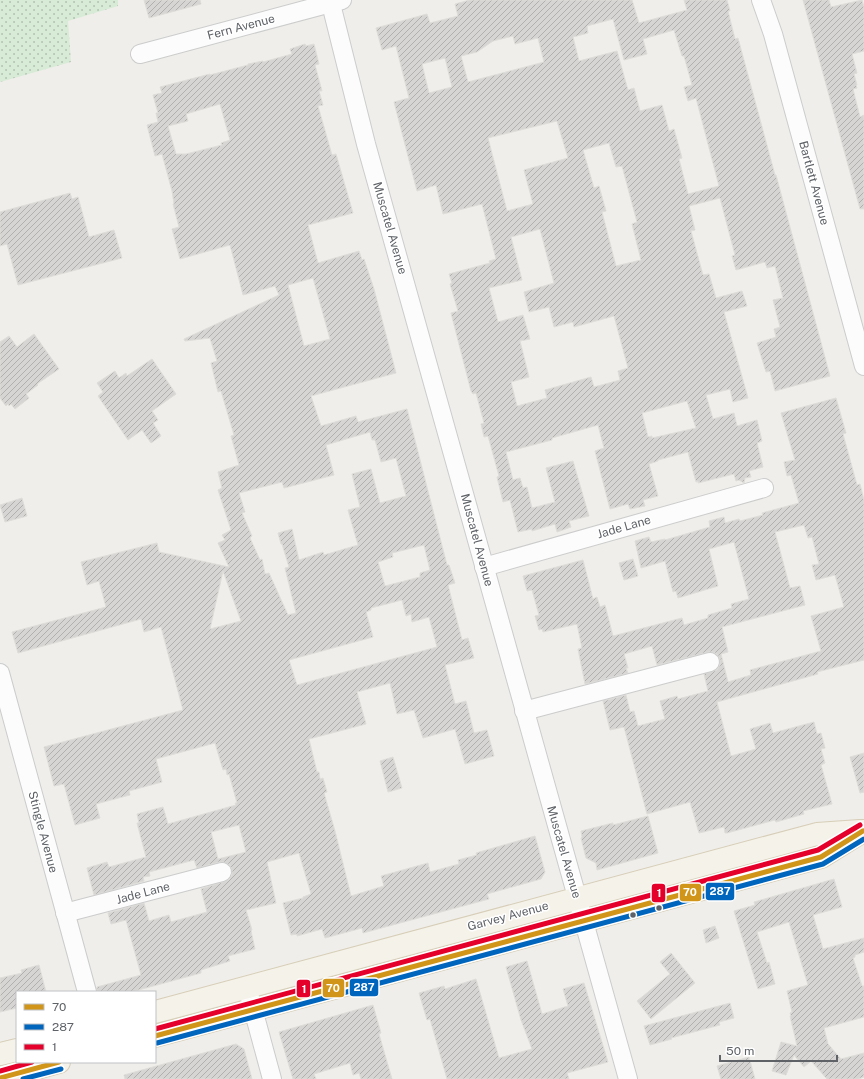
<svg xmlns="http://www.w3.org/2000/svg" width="864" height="1079" font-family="'Public Sans',sans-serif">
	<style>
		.grass { fill: url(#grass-dots) }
		.building { fill: url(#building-hatch); stroke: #deddd9; fill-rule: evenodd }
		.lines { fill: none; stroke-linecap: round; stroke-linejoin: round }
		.minor-casing { stroke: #cbcccc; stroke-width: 20 }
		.major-casing { stroke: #d7ceb8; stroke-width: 24 }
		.minor { stroke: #fdfcfc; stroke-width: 18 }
		.major { stroke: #f4f2e9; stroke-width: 22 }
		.bus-1-casing { stroke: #fff; stroke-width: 8 }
		.bus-2-casing { stroke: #fff; stroke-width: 8 }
		.bus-3-casing { stroke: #fff; stroke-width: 8 }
		.bus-1 { stroke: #d1951a; stroke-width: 5 }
		.bus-2 { stroke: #0065bd; stroke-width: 5 }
		.bus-3 { stroke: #e4002b; stroke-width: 5 }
		.bus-dot { fill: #5f6368; stroke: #fff; stroke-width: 1.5 }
		.labels { text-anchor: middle; stroke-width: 3; stroke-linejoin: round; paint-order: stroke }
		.street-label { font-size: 12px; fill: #5f6368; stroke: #fff }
		.line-badge { stroke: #fff; stroke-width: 1.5 }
		.badge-label { font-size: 11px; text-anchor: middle; font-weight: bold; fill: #fff }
	</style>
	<defs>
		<pattern id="grass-dots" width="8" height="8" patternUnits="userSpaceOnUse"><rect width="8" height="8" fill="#d8ebd6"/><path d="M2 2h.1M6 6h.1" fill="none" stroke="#b2c2b1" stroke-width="1.8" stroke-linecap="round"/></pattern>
		<pattern id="building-hatch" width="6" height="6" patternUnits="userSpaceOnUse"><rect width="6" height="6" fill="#d6d5d3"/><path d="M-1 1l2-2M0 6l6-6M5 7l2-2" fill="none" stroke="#b1b0af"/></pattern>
	</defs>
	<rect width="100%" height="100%" fill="#efeeea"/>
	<path class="grass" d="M0 0H118V6L68 21 71 62 0 82Z"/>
	<g class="building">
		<path d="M144 0H200L201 4 149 18Z"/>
		<path d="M470 0H632L639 23 687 10 684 0H727L730 11H728L735 39 738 38 775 175H776L830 376 775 391 770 371 766 372 757 343 776 337 774 329 780 327 773 300 783 298 775 266 767 268 765 262 736 270 732 256 735 255 720 198 689 206 695 230 691 231 703 275 709 274 716 298 742 291 747 306 724 312 748 398 733 402 730 389 706 395 713 419 734 413 737 426 757 420 762 441 757 443 763 467 749 471 751 477 745 478 744 483 739 480 736 481 734 474 698 483V481L696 482 688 452 658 460V461L649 464 658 496 643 500 645 506 630 509 628 504 610 509 595 451 604 448 598 425 552 438V440L506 452 513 480 520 478 523 488 527 487 532 508 555 502 546 468 573 461 589 516 569 521 571 527 557 532 555 524 532 531V529L518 532 510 500 503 502 497 477 499 476 488 436 484 437 481 424 484 423 476 393 473 394 471 391 451 313 458 311 450 284 452 283 449 274 490 263 489 261 496 259 482 204 443 214 436 185 417 191 394 102 409 98 396 46 382 50 376 28 427 14 430 23 458 16 455 4ZM613 19 624 60 647 54 643 39 674 30 682 56H684L692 85 684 87 688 101 696 98 719 186 688 194 679 159 682 158 674 129 669 131 662 105 640 111 634 88 628 90 617 51 579 61 573 37 588 33 587 26ZM513 36 515 44 538 38 544 62 468 82 461 56 477 52 493 41ZM445 58 452 87 429 93 422 64ZM557 121 568 158 524 170 533 204 507 211 488 138ZM609 143 616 167 622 166 637 222 632 224 641 260 616 266 602 212 606 211 599 186 594 188 583 150ZM540 229 554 283 524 292 529 312 549 307 554 327 573 322 574 327 614 316 628 368 618 371 620 380 594 387 591 377 545 390 547 398 517 406 511 382 529 377 520 341 530 339 523 315 498 322 489 288 522 280 511 237ZM687 401 696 428 652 438V436L648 437 642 413Z"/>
		<path d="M803 0H829L831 7 862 0 864 7V51L852 54 857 73 854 74 857 85H856L857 88 853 89 860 117 864 115V209H860Z"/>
		<path d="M305 44 306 46 314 44 319 64 315 65 322 91H319L323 105 318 106 332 155 336 154 353 213 308 225 318 263 359 251 362 260 364 259 374 289 396 373 311 396 321 426 356 416 358 422 407 409 447 565H449L455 583 448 585 462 640 468 638 474 658 445 665 455 704 466 701 474 733 487 730 494 756 465 764 455 729 423 738 414 710 397 714 390 683 357 692 366 724 309 739 317 772H319L320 779 323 778 327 792 324 793 335 831 351 896 384 886 381 876 428 863 430 872 459 864 458 860 477 855 476 853 535 836 545 872 541 879 487 894 489 899 363 933 362 928 325 938 322 929 297 936V934L291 935 283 903 303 898V897L311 894 299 853 267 862 276 903 246 910 252 930 251 931 255 949 228 956 230 961 201 970V973L168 982 131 992H97V987L141 975 126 920 111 924 108 913 144 903 149 921 169 915 171 922 207 912 201 889 229 880 232 875V870L230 865 224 862H219L197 868 194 860 149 872 150 876 143 877 144 881 94 895 87 868 107 862 109 867 146 857 137 823H139L137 814 163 807 168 824 236 805 235 803H237L229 774 227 775 226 769 223 770 215 743 156 759 162 782 129 791 130 795 96 804 100 818 75 825 64 784 54 786 44 747 183 710 161 627 144 632 141 619 18 653 12 632 106 607 99 581 87 585 81 562 157 543 159 552 229 567 218 543 225 540 222 535 231 530 218 490 222 488 218 472 239 465 231 436 234 435 221 391 218 392 211 363 217 361 210 338 185 341 184 339 279 295 275 286 243 295 230 245 180 259 172 229 179 227 173 204H174L172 191 162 154 155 156 147 125 158 122 156 113H158L153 95 162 93 160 87 210 74V75L248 65V64L263 61V62L292 54 290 49ZM220 104 230 140 221 143 222 145 186 154H176L168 126 188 121 186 114ZM313 278 330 339 304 346 288 285ZM370 432 372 440H375L381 462 396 458 406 496 380 503 371 469 352 474 360 507 348 510 358 545 324 555 323 552 299 560 292 529 278 533 281 544H282L289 567 285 568 296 613 288 615 269 573 265 574 262 559 260 560 250 538 252 536 242 513 245 512 239 493 282 482 284 488 334 475 326 445ZM424 545 430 570 420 573V577L385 586 378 562 393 557 392 553ZM223 571 241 621 210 629ZM402 600 406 616 411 614 412 622 429 617 437 647 297 685 289 660 373 637 366 612 371 610V608ZM239 825 246 852 218 859 211 832Z"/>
		<path d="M70 193 72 199 78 197 89 237 114 230 122 258 18 285 7 244 0 246V212Z"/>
		<path d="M34 334 59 369 37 384 38 385 26 394 29 398 15 409 11 404 9 406 8 404 6 406 0 398V342L9 336 17 347Z"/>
		<path d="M152 359 176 394 152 411 158 420 153 423 161 436 151 443 142 430 128 440 98 396 103 392 97 383 115 371 119 378 126 373 127 376Z"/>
		<path d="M836 398 846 433 843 434 857 485 860 484 864 500V660L817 672 818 674 717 702 731 756 756 749 750 729 770 723 773 733 814 722 817 734 821 733 825 748 821 749 825 763 821 765 832 804 803 811 804 814 776 822 775 820 727 833H725L724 827 699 833 690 802 647 814 624 727 610 730 603 701 626 695 630 712 634 711 638 726 665 719 660 701 677 696 678 699 708 691 704 674 717 670 720 665V659L717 654 713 652H708L657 665 652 646 624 654 628 668H626L628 673 585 684 578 649 582 648 577 624 543 632 542 629 539 630 535 616 539 615 532 590 527 591 523 576 583 560 593 599 597 597 600 607 605 605 613 636 682 618 684 625 708 618V615L732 608 731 604 749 599 734 542 709 549 718 586 678 598 676 591 673 592 665 561 641 568 635 541 649 537 651 542 665 539V540L710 527 709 521 724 517 725 523 739 519 740 521 763 515 762 513 799 503 791 475 787 476 784 462 795 460 781 413ZM804 525 808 538 812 537 819 564 812 565 816 580 835 575 844 607 811 616 821 651 750 670 751 675 728 682 721 654 728 652 722 627 805 605 800 586 790 588 775 532Z"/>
		<path d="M22 498 27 516 5 522 0 505Z"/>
		<path d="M633 559 638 576 624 580 619 563Z"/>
		<path d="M864 753V792L860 793 850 757Z"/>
		<path d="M393 757 402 788 388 792 380 761Z"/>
		<path d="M648 816 658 853 597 870 596 863 586 858 581 838 582 837 581 831 613 823V825Z"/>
		<path d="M834 879 842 907 813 915 823 949 864 938V952L855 955V957L853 958 862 986H864V1017L824 1028 828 1044 841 1059 864 1053V1077L858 1079H827L811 1061 804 1067 794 1055 786 1075 772 1071 781 1042 797 1046 790 1016H791L790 1013 792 1012 787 991 808 985 789 922 757 932 767 963 769 962 775 984 758 989 734 911 755 905 754 902Z"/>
		<path d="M715 926 719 938 706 943 703 930Z"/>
		<path d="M671 953 695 983 651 1019 637 1001 670 974 660 962Z"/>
		<path d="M527 961 542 1014 568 1006 563 989 584 983 608 1062 567 1073 569 1079H447L430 1019 427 1020 419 993 444 986 445 989 476 979 499 1058 532 1049 521 1020 506 967Z"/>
		<path d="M39 965 46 992H17V1008L0 1012V978L22 973 21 970Z"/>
		<path d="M730 1003 734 1018 719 1022 720 1025 671 1038 672 1039 650 1045 644 1026Z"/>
		<path d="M373 1005 381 1033 379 1034 392 1079H361L359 1073 353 1075 350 1063 314 1074 316 1079H293L279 1032Z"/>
		<path d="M236 1044 244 1049 252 1079H125L124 1075Z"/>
		<path d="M749 1057 755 1079H721L717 1066Z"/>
	</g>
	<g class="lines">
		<g class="minor-casing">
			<g id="minor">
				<path d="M330 0 366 144 628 1079"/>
				<path d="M761 0 773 34 864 366"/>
				<path d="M140 54 342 0"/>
				<path d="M484 567 764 488"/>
				<path d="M0 673 87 992"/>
				<path d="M524 711 710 662"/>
				<path d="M65 913 222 872"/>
				<path d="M247 987 272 1079"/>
			</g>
		</g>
		<g class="major-casing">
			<g id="major">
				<path d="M155 1012 817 834 860 831"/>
				<path d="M155 1036 821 857 863 831"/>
				<path d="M0 1054 17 1050"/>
				<path d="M0 1078 59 1062"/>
			</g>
		</g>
		<use href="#minor" class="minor"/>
		<use href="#major" class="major"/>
		<g class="bus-1-casing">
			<g id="bus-1">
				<path d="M155 1036 821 857 863 831"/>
				<path d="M0 1078 59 1062"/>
			</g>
		</g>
		<g class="bus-2-casing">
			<g id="bus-2">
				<path d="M157 1043 823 864 864 839"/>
				<path d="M23 1079 61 1069"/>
			</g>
		</g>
		<g class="bus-3-casing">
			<g id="bus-3">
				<path d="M155 1029 818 850 860 825"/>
				<path d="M0 1071 32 1062"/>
			</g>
		</g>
		<use href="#bus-1" class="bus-1"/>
		<use href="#bus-2" class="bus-2"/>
		<use href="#bus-3" class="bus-3"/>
	</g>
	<g class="bus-dot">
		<circle cx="659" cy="908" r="3.5"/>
		<circle cx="633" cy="915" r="3.5"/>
	</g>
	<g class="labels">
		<g class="street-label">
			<text transform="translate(241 27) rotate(-15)" y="4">Fern Avenue</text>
			<text transform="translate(814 183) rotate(75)" y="4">Bartlett Avenue</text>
			<text transform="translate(390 228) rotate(74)" y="4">Muscatel Avenue</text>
			<text transform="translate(624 527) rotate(-16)" y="4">Jade Lane</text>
			<text transform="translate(477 540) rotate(75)" y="4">Muscatel Avenue</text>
			<text transform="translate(43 832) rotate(75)" y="4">Stingle Avenue</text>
			<text transform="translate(564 852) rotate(74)" y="4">Muscatel Avenue</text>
			<text transform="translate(143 893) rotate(-15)" y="4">Jade Lane</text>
			<text transform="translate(508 916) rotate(-15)" y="4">Garvey Avenue</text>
		</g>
	</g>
	<g class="line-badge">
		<rect x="705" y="882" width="30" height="19" rx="4" fill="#0065bd"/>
		<rect x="679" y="883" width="23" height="19" rx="4" fill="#d1951a"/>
		<rect x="651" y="883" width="15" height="20" rx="4" fill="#e4002b"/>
		<rect x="349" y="978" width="30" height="19" rx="4" fill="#0065bd"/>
		<rect x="322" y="978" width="23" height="20" rx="4" fill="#d1951a"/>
		<rect x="296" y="979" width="15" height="19" rx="4" fill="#e4002b"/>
	</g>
	<g class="badge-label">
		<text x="720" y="895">287</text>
		<text x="690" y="896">70</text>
		<text x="659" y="897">1</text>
		<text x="364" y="991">287</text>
		<text x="333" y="992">70</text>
		<text x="304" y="993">1</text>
	</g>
	<rect x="16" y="991" width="140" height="72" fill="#ffffff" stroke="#bfc1c3"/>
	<rect x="24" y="1004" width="20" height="6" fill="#d1951a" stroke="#bfc1c3"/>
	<text x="52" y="1011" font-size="12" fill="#5f6368">70</text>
	<rect x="24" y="1024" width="20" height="6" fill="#0065bd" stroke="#bfc1c3"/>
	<text x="52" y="1031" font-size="12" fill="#5f6368">287</text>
	<rect x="24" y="1044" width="20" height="6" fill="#e4002b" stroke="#bfc1c3"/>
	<text x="52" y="1051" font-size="12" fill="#5f6368">1</text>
	<path d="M720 1055v6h117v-6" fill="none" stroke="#5f6368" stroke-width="2"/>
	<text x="726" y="1055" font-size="12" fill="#5f6368" stroke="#ffffff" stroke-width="3" paint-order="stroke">50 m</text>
</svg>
